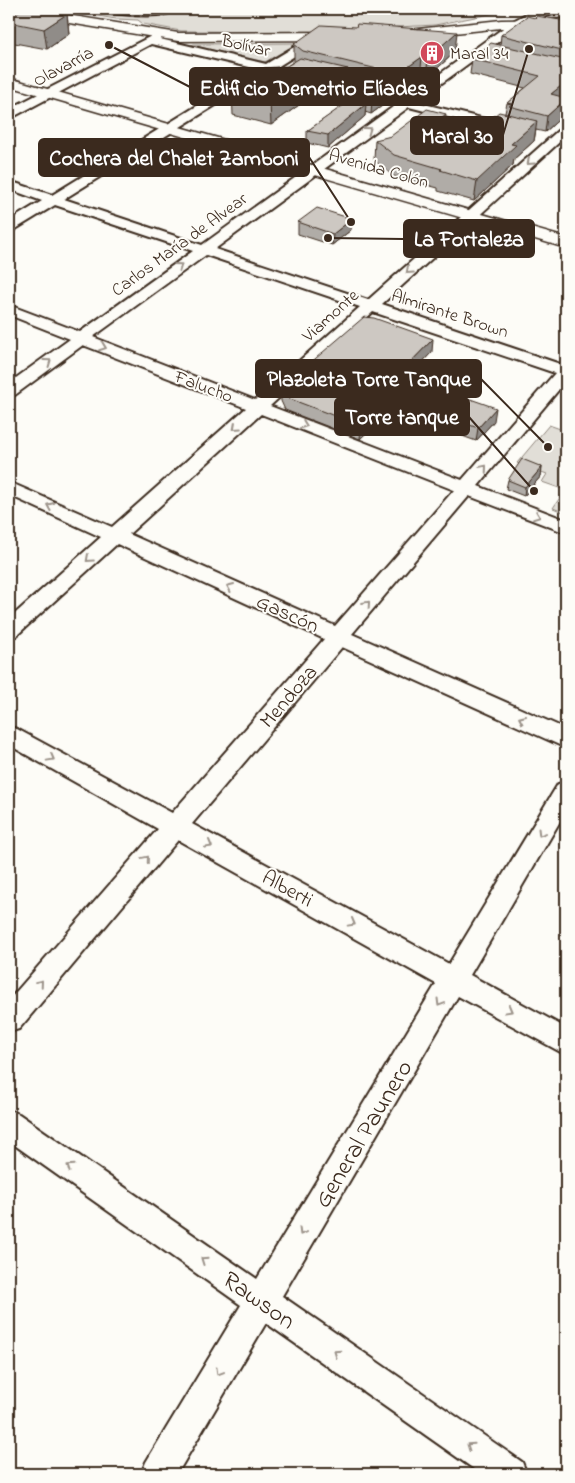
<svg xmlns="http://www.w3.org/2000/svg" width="575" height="1483" font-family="'Indie Flower',sans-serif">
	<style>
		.green { fill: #e1ded7; stroke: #8e847a }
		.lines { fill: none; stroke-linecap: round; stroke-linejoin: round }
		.minor-casing { stroke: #3b2a1e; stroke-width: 4 }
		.major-casing { stroke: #3b2a1e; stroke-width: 3 }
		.path { stroke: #3b2a1e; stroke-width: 2; stroke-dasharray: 0.5 2; stroke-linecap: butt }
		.minor { fill: #fdfcf7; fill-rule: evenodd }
		.major { fill: #fdfcf7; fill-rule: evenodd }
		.wall { fill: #b0aca7; stroke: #3b2a1e; fill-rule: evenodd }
		.shaded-wall { fill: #908c88; stroke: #3b2a1e }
		.building { fill: #cdc8c2; stroke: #3b2a1e }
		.oneway { stroke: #9c938a }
		.labels { text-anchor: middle; stroke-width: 4; stroke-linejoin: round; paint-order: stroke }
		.far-street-label { font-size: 18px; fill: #3b2a1e; stroke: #fdfcf7 }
		.far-poi-label { font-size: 18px; fill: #3b2a1e; stroke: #fdfcf7; text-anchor: start }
		.street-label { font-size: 21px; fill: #3b2a1e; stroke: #fdfcf7 }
		.near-street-label { font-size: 25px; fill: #3b2a1e; stroke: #fdfcf7 }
		.leader { fill: none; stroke: #3b2a1e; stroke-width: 2 }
		.callout-dot { fill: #3b2a1e; stroke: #fdfcf7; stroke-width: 2 }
		.callout { fill: #3b2a1e; stroke: #3b2a1e; stroke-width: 2 }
		.callout-label { font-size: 22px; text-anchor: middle; font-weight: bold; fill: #fff }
	</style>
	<rect width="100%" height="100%" fill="#fdfcf7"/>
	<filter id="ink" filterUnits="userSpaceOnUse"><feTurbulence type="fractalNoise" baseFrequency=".02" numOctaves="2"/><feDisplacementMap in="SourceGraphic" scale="10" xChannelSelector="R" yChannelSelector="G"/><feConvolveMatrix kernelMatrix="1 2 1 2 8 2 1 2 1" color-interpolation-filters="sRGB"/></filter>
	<g filter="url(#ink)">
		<g class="green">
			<path d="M55 9C67 9 79 8 90 9 116 10 155 22 178 9H515L435 25 306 32 181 31 143 24 138 20 116 19Z"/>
			<path d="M298 43 265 62 191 45 194 44Z"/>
			<path d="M549 425 566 431V507L563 512 553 508 565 490 542 482 547 474 517 463Z"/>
		</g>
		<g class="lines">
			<g class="minor-casing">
				<g id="minor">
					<path d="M100 9H177C165 20 122 14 105 12Z"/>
					<path d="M549 9H566V11L533 19 521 25 416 102 518 127 520 130 518 133 514 134 409 107 215 249 368 300 562 127 566 126V136L382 304 566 366V381L478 486 566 520V533L469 496 352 634 566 729V748L342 647 192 824 449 964 558 784 566 782V811L470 975 566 1028V1055L458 996 282 1296 522 1462 527 1474H481L266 1323 177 1474H141L146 1462 241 1305 9 1141V1110L19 1114 257 1279 436 984 178 840 19 1029 9 1032V1000L158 829 9 745V726L17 729 172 813 324 639 117 544 16 636 9 638V619L101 537 9 495V482L112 527 246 408 83 345 15 395 9 396V383L70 339 9 315V305L80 332 193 251 55 205 14 230 9 231V221L42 201 9 189V181L52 195 257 69 151 44 13 117 9 118V109L159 32 165 35 160 39 266 64 314 35H322L324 37 322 39 277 67 300 73 302 75 300 77 296 79 269 72 64 199 202 245 397 104 391 103 389 100 391 97 405 99 513 21 526 14ZM206 255 360 307 255 400 93 337ZM373 312 555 373 462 480 270 406ZM261 414 454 490 335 626 129 534Z"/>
				</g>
			</g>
			<g class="major-casing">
				<g id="major">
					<path d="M9 9H31L178 33 340 32 347 36 340 40 178 41 9 13Z"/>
					<path d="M566 19V27L501 28 408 38 401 34 408 30 501 20Z"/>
					<path d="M9 78 566 238V248L9 86Z"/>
				</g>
			</g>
			<g class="path">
				<path d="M415 9 439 13 462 12"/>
				<path d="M468 11 474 9"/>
			</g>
			<use href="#minor" class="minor"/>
			<use href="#major" class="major"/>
		</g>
		<g class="wall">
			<path d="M67 14 69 34 47 49 9 42V16Z"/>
			<path d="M535 18 566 21V95L564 97 565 114 545 132 536 130 534 141 514 159 513 165 474 201 438 191V188L393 176 374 160 375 140 444 134 431 145 451 150 505 113 507 103 525 88 470 74 472 59 500 45 501 35Z"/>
			<path d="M294 44 455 52 426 79 420 78 396 95 386 93V103L371 114 365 112V116L328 148 307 143V131L343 106 344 94 306 100 271 125 233 115 232 90 287 66 294 61ZM348 83 351 84 347 89Z"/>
			<path d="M298 222 351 230 332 245 298 234Z"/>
			<path d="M432 352 408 377 494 421 476 441 390 410 360 439 285 410 281 401V388Z"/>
			<path d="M542 467 541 476 524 496 506 489 508 480Z"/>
		</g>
		<g class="shaded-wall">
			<path d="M67 14 69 34 47 49 44 29Z"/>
			<path d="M457 32 455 52 426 79 428 58Z"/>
			<path d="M422 57 420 78 396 95 398 74Z"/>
			<path d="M348 69 347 94 306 100 271 125 270 100 306 75Z"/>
			<path d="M566 82V95L549 110 551 94Z"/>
			<path d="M386 91V103L371 114 372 102Z"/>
			<path d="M566 99V106L565 114 545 132 547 116Z"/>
			<path d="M366 104 365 116 328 148V135Z"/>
			<path d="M446 114 444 134 412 160 413 140Z"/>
			<path d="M537 121 534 141 514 159 513 165 474 201 477 181 511 144Z"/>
			<path d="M352 219 351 230 332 245 333 234Z"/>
			<path d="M433 339 432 352 398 387 399 374Z"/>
			<path d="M391 397 390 410 360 439 361 426Z"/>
			<path d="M496 408 494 421 476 441 478 428Z"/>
			<path d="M542 467 541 476 524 496 525 487Z"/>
		</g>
		<g class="building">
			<path d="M23 9H37L67 14 44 29 9 22V16Z"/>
			<path d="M527 16 535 18 537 16 566 21V51L501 35Z"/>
			<path d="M357 24 457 32 428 58 422 57 398 74 303 51 294 44 321 25 356 27Z"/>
			<path d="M491 43 566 60V82L551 94 566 98V99L547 116 509 106 512 104 507 103 540 76 472 59Z"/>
			<path d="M300 58 348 69 306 75 270 100 232 90 250 79 254 80 264 68 287 66Z"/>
			<path d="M352 82 386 91 372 102 362 99 366 104 328 135 307 131 355 97 344 94Z"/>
			<path d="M427 109 446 114 413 140 451 150 499 112 537 121 511 144 516 145 477 181 440 170 442 169 394 155 375 140 391 136Z"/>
			<path d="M317 208 352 219 333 234 298 222Z"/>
			<path d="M364 317 374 318 433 339 399 374 496 408 478 428 391 397 361 426 285 397 281 388Z"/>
			<path d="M522 459 542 467 525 487 508 480Z"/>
		</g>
		<defs><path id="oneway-chevron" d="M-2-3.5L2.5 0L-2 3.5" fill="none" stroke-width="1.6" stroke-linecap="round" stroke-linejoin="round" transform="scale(1.25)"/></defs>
		<g class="oneway">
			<use href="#oneway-chevron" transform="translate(368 130) rotate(-36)"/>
			<use href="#oneway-chevron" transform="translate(530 162) rotate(138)"/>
			<use href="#oneway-chevron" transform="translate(179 266) rotate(-36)"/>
			<use href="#oneway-chevron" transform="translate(409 271) rotate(138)"/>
			<use href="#oneway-chevron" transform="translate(103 347) rotate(21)"/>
			<use href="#oneway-chevron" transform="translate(48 362) rotate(-36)"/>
			<use href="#oneway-chevron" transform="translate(304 425) rotate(21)"/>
			<use href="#oneway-chevron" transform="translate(236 427) rotate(138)"/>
			<use href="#oneway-chevron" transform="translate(484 468) rotate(-50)"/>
			<use href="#oneway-chevron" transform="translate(50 506) rotate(-156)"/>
			<use href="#oneway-chevron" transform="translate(537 516) rotate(21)"/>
			<use href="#oneway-chevron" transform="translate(89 559) rotate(138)"/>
			<use href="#oneway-chevron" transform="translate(230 587) rotate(-156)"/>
			<use href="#oneway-chevron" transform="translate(367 604) rotate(-49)"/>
			<use href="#oneway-chevron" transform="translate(522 719) rotate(-156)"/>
			<use href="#oneway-chevron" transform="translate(51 758) rotate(29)"/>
			<use href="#oneway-chevron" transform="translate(541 833) rotate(121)"/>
			<use href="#oneway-chevron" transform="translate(209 845) rotate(29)"/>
			<use href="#oneway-chevron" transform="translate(146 859) rotate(-50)"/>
			<use href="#oneway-chevron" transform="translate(352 923) rotate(29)"/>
			<use href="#oneway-chevron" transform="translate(40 983) rotate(-50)"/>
			<use href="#oneway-chevron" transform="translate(440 1003) rotate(121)"/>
			<use href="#oneway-chevron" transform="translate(509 1010) rotate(29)"/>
			<use href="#oneway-chevron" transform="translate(70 1167) rotate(-145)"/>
			<use href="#oneway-chevron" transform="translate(302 1232) rotate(121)"/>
			<use href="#oneway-chevron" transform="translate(204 1260) rotate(-145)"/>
			<use href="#oneway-chevron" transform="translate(337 1353) rotate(-145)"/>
			<use href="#oneway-chevron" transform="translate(219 1372) rotate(121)"/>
			<use href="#oneway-chevron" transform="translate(470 1446) rotate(-145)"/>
		</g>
	</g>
	<defs>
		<g id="building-disc" transform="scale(1.25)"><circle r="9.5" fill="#d1495b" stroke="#fdfcf7"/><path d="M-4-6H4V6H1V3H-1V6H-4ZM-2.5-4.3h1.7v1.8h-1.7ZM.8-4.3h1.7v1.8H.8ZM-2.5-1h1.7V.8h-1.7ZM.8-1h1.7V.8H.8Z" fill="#fff"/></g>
	</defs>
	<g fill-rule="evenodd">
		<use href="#building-disc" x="432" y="53"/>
	</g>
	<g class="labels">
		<g class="far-street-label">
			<text transform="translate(246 45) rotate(13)" y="6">Bolívar</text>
			<text transform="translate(63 66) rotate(-28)" y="6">Olavarría</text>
			<text transform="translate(379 168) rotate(16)" y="6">Avenida Colón</text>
			<text transform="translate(179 244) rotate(-36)" y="6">Carlos María de Alvear</text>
			<text transform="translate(450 313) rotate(18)" y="6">Almirante Brown</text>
			<text transform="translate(330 315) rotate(-42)" y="6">Viamonte</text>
			<text transform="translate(204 386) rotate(21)" y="6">Falucho</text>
		</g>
		<g class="far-poi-label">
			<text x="450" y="59">Maral 34</text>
		</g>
		<g class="street-label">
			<text transform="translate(288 613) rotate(24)" y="7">Gascón</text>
			<text transform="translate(288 696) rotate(-49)" y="7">Mendoza</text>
			<text transform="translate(288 888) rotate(29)" y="7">Alberti</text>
		</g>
		<g class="near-street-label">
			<text transform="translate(362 1133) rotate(-59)" y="9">General Paunero</text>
			<text transform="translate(260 1299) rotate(35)" y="9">Rawson</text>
		</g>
	</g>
	<path class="leader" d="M109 45L190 87M529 49L503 135M351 222L309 157M328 238L404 239M548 447L481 379M534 491L469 417"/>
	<g class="callout-dot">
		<circle cx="109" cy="45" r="5"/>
		<circle cx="529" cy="49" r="5"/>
		<circle cx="351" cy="222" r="5"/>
		<circle cx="328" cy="238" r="5"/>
		<circle cx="548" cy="447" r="5"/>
		<circle cx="534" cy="491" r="5"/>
	</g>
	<g class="callout">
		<rect x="190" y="68" width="249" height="37" rx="5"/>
		<rect x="411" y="117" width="92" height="37" rx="5"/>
		<rect x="39" y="139" width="270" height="37" rx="5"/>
		<rect x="404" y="220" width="130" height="37" rx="5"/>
		<rect x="256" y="360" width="225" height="37" rx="5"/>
		<rect x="335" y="398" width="134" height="37" rx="5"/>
	</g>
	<g class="callout-label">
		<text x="314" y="95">Edificio Demetrio Elíades</text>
		<text x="457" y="143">Maral 30</text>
		<text x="174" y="165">Cochera del Chalet Zamboni</text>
		<text x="469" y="246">La Fortaleza</text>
		<text x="369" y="386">Plazoleta Torre Tanque</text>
		<text x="402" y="424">Torre tanque</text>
	</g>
	<rect width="575" height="1483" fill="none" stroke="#fdfcf7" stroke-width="30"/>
	<rect x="15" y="15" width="545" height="1453" fill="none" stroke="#3b2a1e" stroke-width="2" filter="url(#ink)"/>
</svg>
